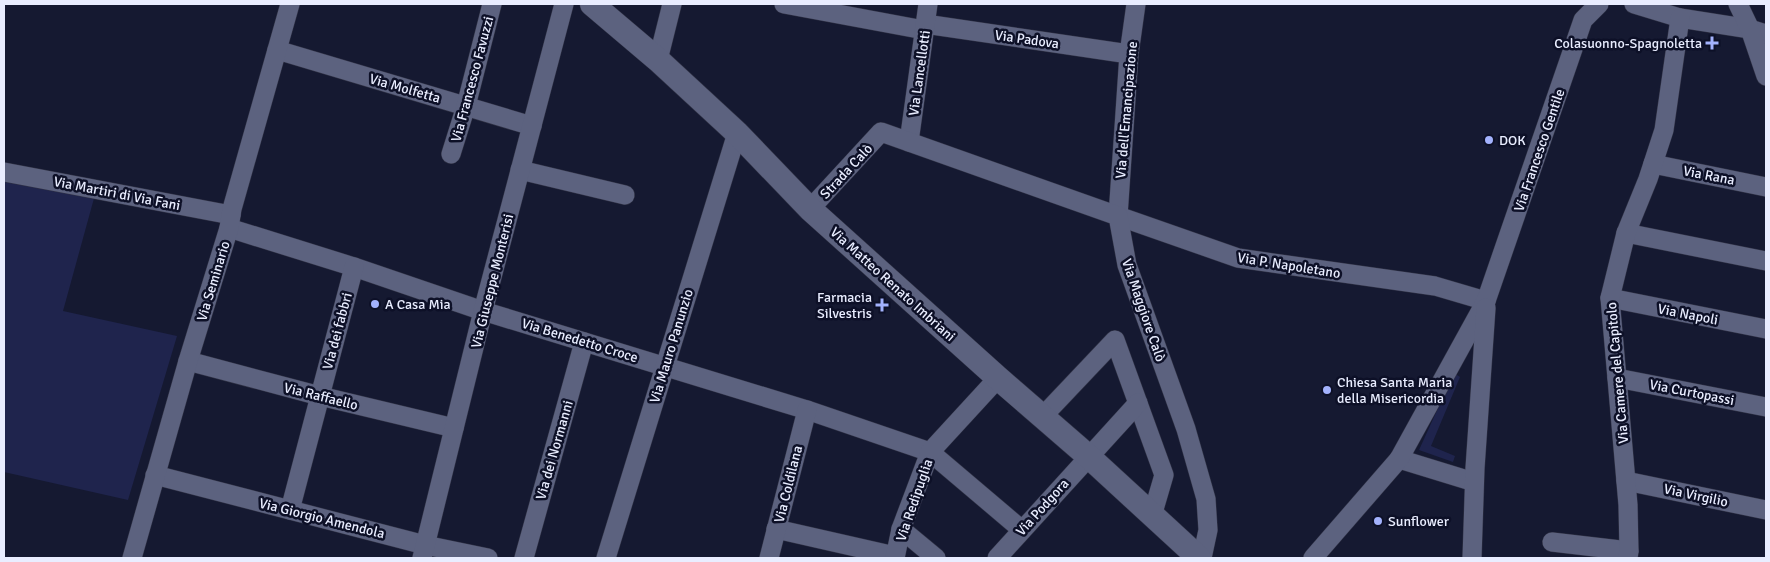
<svg xmlns="http://www.w3.org/2000/svg" width="1770" height="562" font-family="Signika,sans-serif">
	<style>
		.green { fill: #1f244d }
		.lines { fill: none; stroke-linecap: round; stroke-linejoin: round }
		.minor-casing { stroke: #313346; stroke-width: 20 }
		.tertiary-casing { stroke: #313346; stroke-width: 25 }
		.minor { stroke: #5c627f; stroke-width: 19 }
		.tertiary { stroke: #5c627f; stroke-width: 24 }
		.poi-dot { fill: #a3b2fd; stroke: #0d1027; stroke-width: 2 }
		.labels { text-anchor: middle; stroke-width: 5; stroke-linejoin: round; paint-order: stroke }
		.street-label { font-size: 14px; fill: #e9edff; stroke: #0d1027 }
		.poi-label { font-size: 14px; fill: #e9edff; stroke: #0d1027; text-anchor: start }
	</style>
	<rect width="100%" height="100%" fill="#151931"/>
	<g class="green">
		<path d="M4 173 96 191 63 311 177 336 128 500 4 472Z"/>
		<path d="M1454 373 1460 377 1431 446 1455 456 1453 462 1419 450Z"/>
	</g>
	<g class="lines">
		<g class="minor-casing">
			<g id="minor">
				<path d="M784 4 924 30"/>
				<path d="M1136 4 1129 54 1118 216 1238 258 1435 286 1486 301"/>
				<path d="M1634 4 1680 18 1750 29 1766 34"/>
				<path d="M1738 4 1750 29 1766 76"/>
				<path d="M925 24 1129 54"/>
				<path d="M277 50 532 126"/>
				<path d="M658 60 672 4"/>
				<path d="M909 142 928 4"/>
				<path d="M451 154 466 106 492 4"/>
				<path d="M1653 164 1766 187"/>
				<path d="M520 170 625 195"/>
				<path d="M4 172 231 215"/>
				<path d="M810 209 881 132 1118 216 1127 265 1186 429 1206 499 1208 530 1202 558"/>
				<path d="M229 228 354 267 483 311 807 410 930 452 1022 530"/>
				<path d="M1626 233 1766 261"/>
				<path d="M1610 298 1766 329"/>
				<path d="M188 361 320 396 454 428"/>
				<path d="M1617 378 1766 407"/>
				<path d="M1043 416 1115 340 1164 475 1152 516"/>
				<path d="M1399 459 1474 482"/>
				<path d="M155 475 425 545 488 558"/>
				<path d="M1626 481 1766 510"/>
				<path d="M290 510 354 267"/>
				<path d="M776 529 895 556"/>
				<path d="M901 529 936 558"/>
				<path d="M1552 542 1629 551"/>
				<path d="M132 558 188 361 229 228 232 209 290 4"/>
				<path d="M422 558 483 311 564 4"/>
				<path d="M524 558 584 342"/>
				<path d="M606 558 737 133"/>
				<path d="M769 558 807 410"/>
				<path d="M895 558 901 529 930 452 998 378"/>
				<path d="M997 558 1138 403"/>
				<path d="M1313 558 1399 459 1486 301 1583 20 1599 4"/>
				<path d="M1472 558 1475 468 1486 308"/>
				<path d="M1628 558 1629 551 1628 505 1610 298 1626 233 1648 179 1664 130 1680 18"/>
			</g>
		</g>
		<g class="tertiary-casing">
			<path id="tertiary" d="M592 4 658 60 737 133 810 209 998 378 1088 456 1199 558"/>
		</g>
		<use href="#minor" class="minor"/>
		<use href="#tertiary" class="tertiary"/>
	</g>
	<g class="poi-dot">
		<path d="M1709.5 35.5h5v5h5v5h-5v5h-5v-5h-5v-5h5z"/>
		<circle cx="1489" cy="140" r="5"/>
		<circle cx="375" cy="304" r="5"/>
		<path d="M879.5 297.5h5v5h5v5h-5v5h-5v-5h-5v-5h5z"/>
		<circle cx="1327" cy="390" r="5"/>
		<circle cx="1378" cy="521" r="5"/>
	</g>
	<g class="labels">
		<g class="street-label">
			<text transform="translate(1027 39) rotate(8)" y="5">Via Padova</text>
			<text transform="translate(919 73) rotate(-82)" y="5">Via Lancellotti</text>
			<text transform="translate(472 79) rotate(-75)" y="5">Via Francesco Favuzzi</text>
			<text transform="translate(405 88) rotate(16)" y="5">Via Molfetta</text>
			<text transform="translate(1126 110) rotate(-85)" y="5">Via dell'Emancipazione</text>
			<text transform="translate(1539 150) rotate(-71)" y="5">Via Francesco Gentile</text>
			<text transform="translate(846 171) rotate(-47)" y="5">Strada Calò</text>
			<text transform="translate(1709 175) rotate(11)" y="5">Via Rana</text>
			<text transform="translate(117 193) rotate(11)" y="5">Via Martiri di Via Fani</text>
			<text transform="translate(1289 265) rotate(9)" y="5">Via P. Napoletano</text>
			<text transform="translate(213 281) rotate(-73)" y="5">Via Seminario</text>
			<text transform="translate(492 281) rotate(-76)" y="5">Via Giuseppe Monterisi</text>
			<text transform="translate(893 284) rotate(42)" y="5">Via Matteo Renato Imbriani</text>
			<text transform="translate(1144 310) rotate(71)" y="5">Via Maggiore Calò</text>
			<text transform="translate(1688 314) rotate(11)" y="5">Via Napoli</text>
			<text transform="translate(337 331) rotate(-75)" y="5">Via dei fabbri</text>
			<text transform="translate(580 340) rotate(17)" y="5">Via Benedetto Croce</text>
			<text transform="translate(671 346) rotate(-73)" y="5">Via Mauro Panunzio</text>
			<text transform="translate(1617 373) rotate(-95)" y="5">Via Camere del Capitolo</text>
			<text transform="translate(1692 392) rotate(11)" y="5">Via Curtopassi</text>
			<text transform="translate(321 396) rotate(14)" y="5">Via Raffaello</text>
			<text transform="translate(554 450) rotate(-74)" y="5">Via dei Normanni</text>
			<text transform="translate(788 484) rotate(-76)" y="5">Via Coldilana</text>
			<text transform="translate(1696 495) rotate(12)" y="5">Via Virgilio</text>
			<text transform="translate(914 500) rotate(-71)" y="5">Via Redipuglia</text>
			<text transform="translate(1042 507) rotate(-48)" y="5">Via Podgora</text>
			<text transform="translate(322 518) rotate(14)" y="5">Via Giorgio Amendola</text>
		</g>
		<g class="poi-label">
			<text x="1702" y="48" text-anchor="end">Colasuonno-Spagnoletta</text>
			<text x="1499" y="145">DOK</text>
			<text x="872" y="302" text-anchor="end">Farmacia<tspan x="872" dy="16">Silvestris</tspan></text>
			<text x="385" y="309">A Casa Mia</text>
			<text x="1337" y="387">Chiesa Santa Maria<tspan x="1337" dy="16">della Misericordia</tspan></text>
			<text x="1388" y="526">Sunflower</text>
		</g>
	</g>
	<rect width="1770" height="562" fill="none" stroke="#e9edff" stroke-width="10"/>
</svg>
